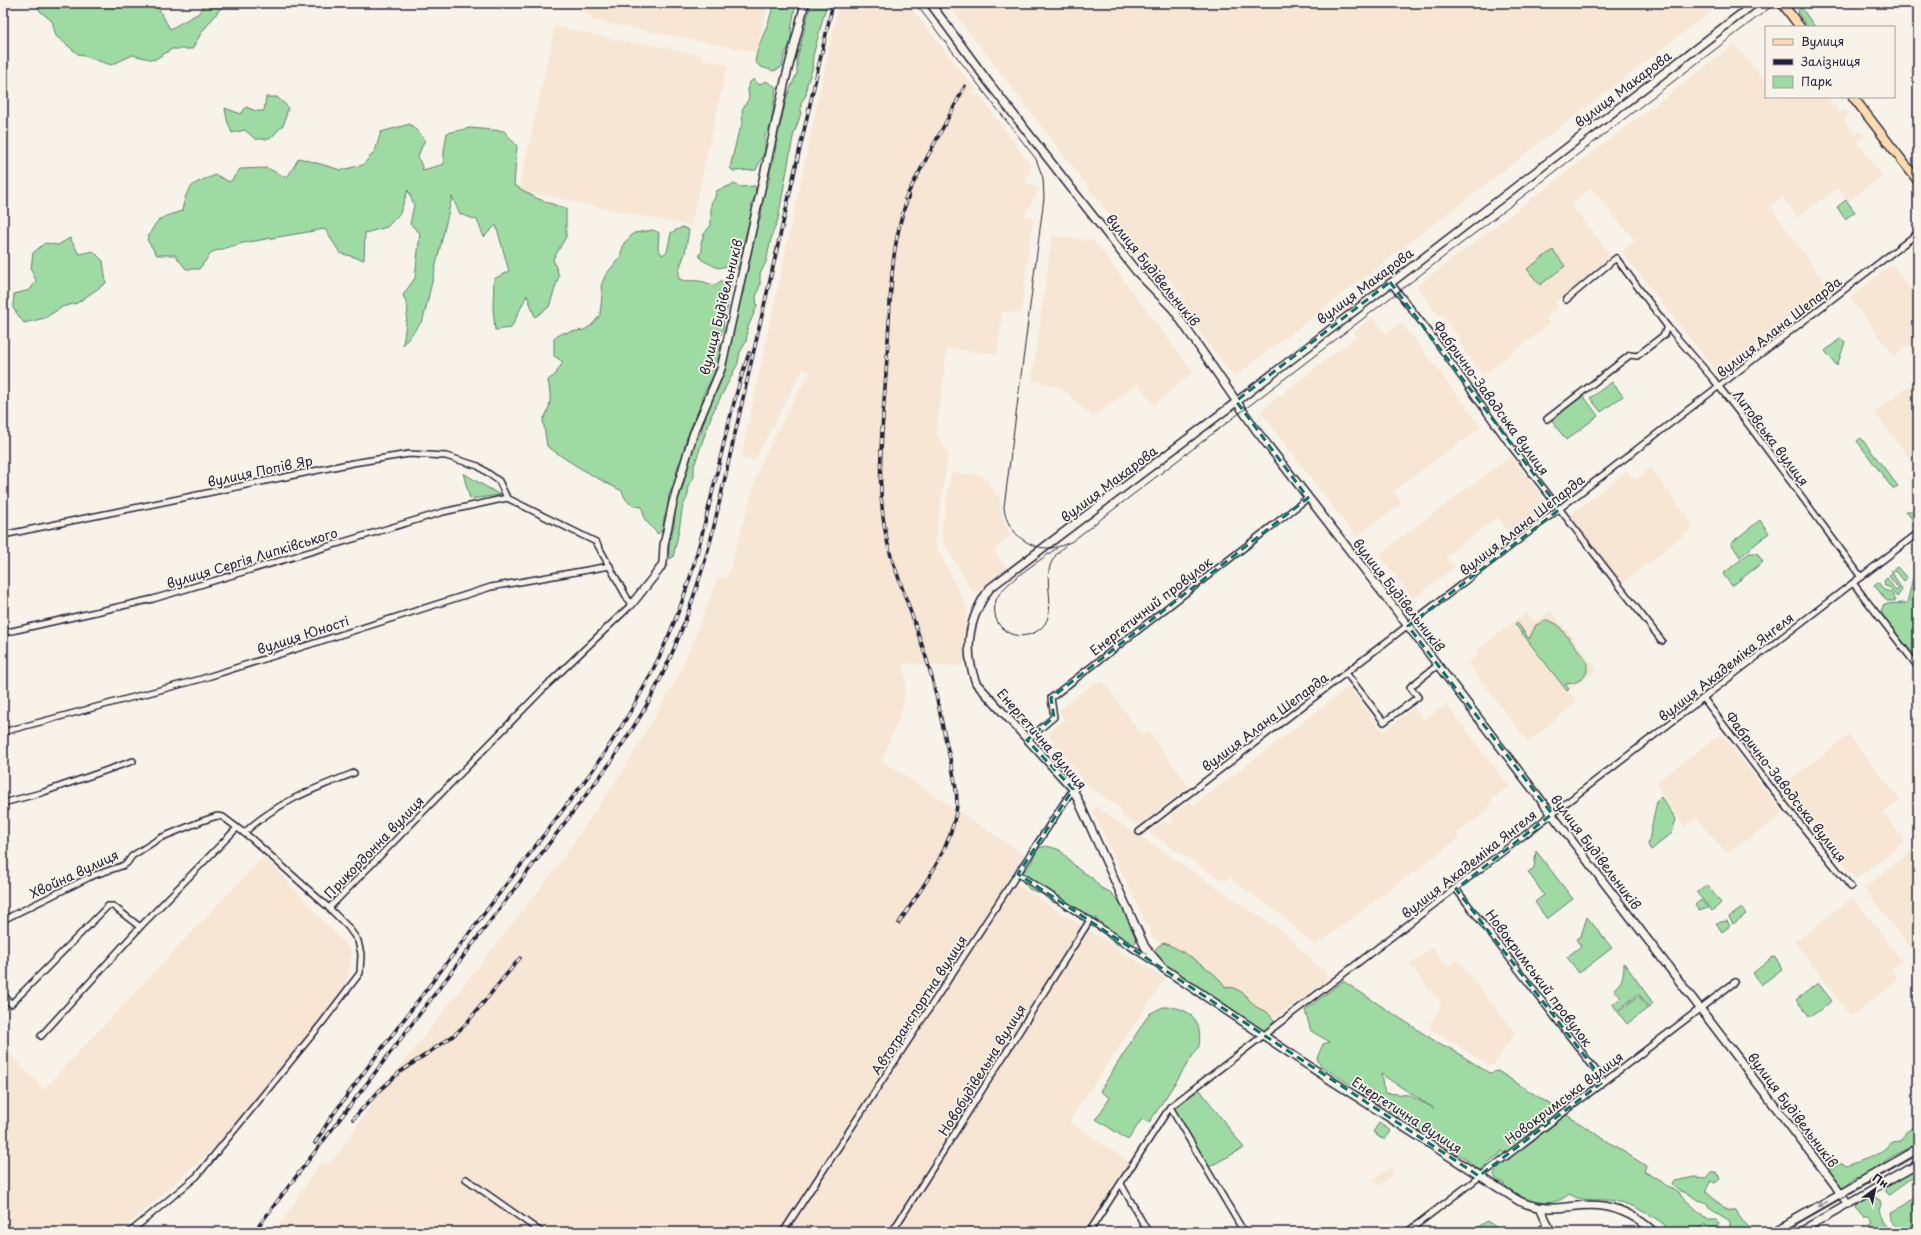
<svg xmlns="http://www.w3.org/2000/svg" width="1921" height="1235" font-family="'Playpen Sans',sans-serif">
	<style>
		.built { fill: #f6e6d3 }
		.green { fill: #9edba2; stroke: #607e6e; fill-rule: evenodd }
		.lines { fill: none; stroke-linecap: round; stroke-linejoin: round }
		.street-casing { stroke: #22223b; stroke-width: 8 }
		.secondary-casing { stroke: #22223b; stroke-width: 10 }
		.primary-casing { stroke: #22223b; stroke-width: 11 }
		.street { stroke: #f7f3e8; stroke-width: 5 }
		.secondary { stroke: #f7f3e8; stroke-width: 7 }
		.primary { stroke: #fedbac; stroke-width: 8 }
		.tram { stroke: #22223b; stroke-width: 1 }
		.rail-casing { stroke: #22223b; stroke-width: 3.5 }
		.rail { stroke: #f7f3e8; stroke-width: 2; stroke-dasharray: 6; stroke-linecap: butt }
		.oneway { fill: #97959a }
		.marked { fill: none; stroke: #0f766e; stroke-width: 3; stroke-dasharray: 8 5; stroke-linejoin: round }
		.labels { text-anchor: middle; stroke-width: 3.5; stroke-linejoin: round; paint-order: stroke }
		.street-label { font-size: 13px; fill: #22223b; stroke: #f7f3e8 }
	</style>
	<rect width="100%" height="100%" fill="#f7f3e8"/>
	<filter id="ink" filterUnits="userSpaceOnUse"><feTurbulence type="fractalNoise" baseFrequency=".025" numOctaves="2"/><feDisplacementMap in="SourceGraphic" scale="8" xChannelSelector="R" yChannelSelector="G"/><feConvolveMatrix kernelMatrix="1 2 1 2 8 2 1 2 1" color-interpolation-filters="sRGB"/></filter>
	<g filter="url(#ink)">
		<g class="built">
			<path d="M528 3H556L555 8Z"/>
			<path d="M578 3H768L756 52 592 20Z"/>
			<path d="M839 3H908L911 8 976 90 973 93 976 96 979 94 1031 166 1026 183 1039 189 1025 216 1033 217 1021 313 1003 311 997 354 947 348 936 433 948 455 935 542 967 608 963 666 903 663 906 678 903 706 882 761 1025 855 1008 879 1165 979 1069 1121 1129 1162 1083 1232H275L319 1165 331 1162 343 1148 372 1103 556 868 624 769 676 681 691 647 719 576 727 579 760 465 791 405 810 373 803 369 755 460 741 458Z"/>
			<path d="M947 3H1722L1234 377 1183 310 1184 297 1162 270 1155 274Z"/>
			<path d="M555 26 635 44 643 43 703 56 702 59 727 65 691 226 519 190Z"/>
			<path d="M1735 44 1766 83V97H1827L1839 113 1844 110 1849 116 1844 120 1856 135 1860 132 1864 136 1857 142 1882 176 1848 201 1838 188 1797 217 1783 197 1770 206 1829 288 1718 374 1622 252 1635 241 1591 188 1571 204 1612 258 1555 303 1558 307 1546 318 1549 324 1483 376 1459 343 1461 340 1446 320 1442 315 1439 316 1417 286Z"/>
			<path d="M1052 236 1094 241 1193 372 1154 405 1138 383 1093 417 1061 388 1032 380Z"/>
			<path d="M1892 264 1916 297H1918V340L1894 356 1850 298Z"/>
			<path d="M1373 317 1386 334 1401 322 1463 403 1465 402 1467 405 1466 407 1481 427 1393 491 1402 503 1356 537 1260 411 1356 337 1353 332Z"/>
			<path d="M1918 380V465L1916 463 1914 464 1874 412Z"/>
			<path d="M1511 456 1548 505 1511 534 1498 517 1446 556 1454 567 1413 599 1379 554Z"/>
			<path d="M1651 468 1694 527 1622 584 1569 516 1627 471 1635 480Z"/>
			<path d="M951 473 982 475 1000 499 1003 521 1011 535 994 550 1006 568 974 594 941 537Z"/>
			<path d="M1551 611 1596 667 1595 671 1569 691 1577 702 1528 742 1468 663 1479 654 1476 651 1526 612 1535 623Z"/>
			<path d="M1094 683H1104L1142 735 1148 731 1189 786 1138 826 1121 815 1122 809 1090 788 1048 734 1065 719 1058 711Z"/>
			<path d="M1349 687 1383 732 1414 708 1424 721 1446 704 1509 786 1490 801 1492 804 1487 807 1489 809 1456 834 1459 838 1315 946 1279 913 1236 883 1230 876 1224 881 1148 832 1164 821 1168 825 1174 820 1171 815 1189 801 1194 805Z"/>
			<path d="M1849 735 1900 800 1883 813 1905 841 1856 879 1783 785Z"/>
			<path d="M1718 736 1725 738 1782 812V815L1730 852 1725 851 1696 818 1685 827 1661 794 1657 782Z"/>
			<path d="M1096 807 1286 934 1296 943 1295 946 1312 959 1311 962 1324 971 1327 980 1275 1018 1153 938 1093 812Z"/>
			<path d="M1918 846V958L1864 888Z"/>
			<path d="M264 856 352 952 345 990 232 1132 120 1232H3V1047L44 1089Z"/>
			<path d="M1853 897 1902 961 1891 970 1898 979 1851 1017 1795 942Z"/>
			<path d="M1432 948 1447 967 1457 959 1515 1032 1494 1064 1490 1066 1428 1027 1440 1010V1000L1428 988 1410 965Z"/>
			<path d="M1390 1167 1395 1173 1378 1186 1373 1180Z"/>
		</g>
		<g class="green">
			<path d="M35 3H153L156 4 170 29 199 13 204 3H225L202 32 192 49H172L154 60 133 55 111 65 78 54 56 36 52 21 41 12Z"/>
			<path d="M773 3H796L791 30V43L785 53 782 67 774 71 761 67 755 62C758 41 771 24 773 3Z"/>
			<path d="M811 3H827L813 56 812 70 807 84 806 95 801 103V113L793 137 778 219 772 235 766 262 760 274V285L756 297 757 306 748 327 746 342 740 352 738 363 712 414 694 466V477L688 486C690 498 684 500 682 510 680 526 677 541 673 557L669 559V542L674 526 676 503 682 490 695 440 701 433 707 410 723 376 727 358 730 349 732 330 735 324 740 299 744 291V280L748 270 753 237 761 216 764 190 769 182 770 171 775 156 776 143 787 96 797 73V59Z"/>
			<path d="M1801 7 1815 27H1808L1799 15 1798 10Z"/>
			<path d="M754 79 759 85 766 81 776 87 771 126 765 136V151L756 170 733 171 730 168 738 134 743 123 742 110 749 98 748 90 750 82Z"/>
			<path d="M266 97H277L288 107 284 124 270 139H255L245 130 232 133 227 120 225 108 241 114 246 107 256 111H264Z"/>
			<path d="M410 124 425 139 418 156 423 170 444 164V151L447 133 470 128 504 131 517 146 514 185 536 198 566 209V237L553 259 559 276 549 307 535 317 527 295 511 328 495 330 493 307 494 279 509 271 496 225 484 237 477 220 460 214 452 197 423 320 403 345 408 308 403 295 415 278 420 233 410 224 414 205 408 190 400 213 387 227 365 233 364 260 340 253 325 229 243 243 212 252 199 269H186L175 255H157L147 240C157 218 158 218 182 211 187 185 191 184 216 175L230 182 240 169 267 168 287 178 299 158 341 170 363 165 375 151 381 132Z"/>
			<path d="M734 184 740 187 755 186 756 195 751 205 753 208 743 245 741 267 731 271 727 266 718 268 702 260 699 255 702 251 701 243 704 234 711 225V203L715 198 716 191Z"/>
			<path d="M1846 200 1855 212 1845 219 1837 207Z"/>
			<path d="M682 227 689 230 685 253 679 270V279C687 282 691 280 699 281 704 281 710 285 715 285L721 281 729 282 732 287 726 295 728 307 723 319 724 328 719 338 721 353 715 365V373L703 395 702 405 695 418 686 440 682 459 678 465 675 484 669 494 667 513 664 518 663 529 658 534 645 520 642 507C630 506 626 502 622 491 596 478 571 464 547 446L543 420C552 406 551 396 548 380L555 375 563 362 554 356V338L563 333 584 330 592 325 600 315 602 295 601 286 605 276 620 257 624 243 634 233 653 230 659 233 658 248 662 255 667 252 671 233Z"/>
			<path d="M70 238 79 254 93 251 103 261 106 283 77 303 62 307 45 318 24 323 13 308 14 294 30 290 36 281 31 269 33 253 45 243 58 245Z"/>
			<path d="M1553 250 1565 266 1540 285 1527 269Z"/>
			<path d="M1841 338 1845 342 1837 366 1825 351Z"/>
			<path d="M1612 382 1623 396 1601 412 1590 398Z"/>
			<path d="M1583 395 1598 416 1566 440 1550 418Z"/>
			<path d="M1861 438 1898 486 1893 489 1857 441Z"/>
			<path d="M463 473 500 495 470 499Z"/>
			<path d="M1906 511H1915L1918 519 1914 522Z"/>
			<path d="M1760 520 1769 533 1740 557 1731 543Z"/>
			<path d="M1749 553H1757L1763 562 1732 586 1723 574Z"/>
			<path d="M1918 556V660L1885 619 1881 611 1884 604 1907 603Z"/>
			<path d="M1897 567 1907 578 1904 581 1896 571 1893 573 1891 571Z"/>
			<path d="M1893 574 1902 590 1897 597 1889 587 1885 586 1884 581 1887 578 1896 591 1899 589 1889 576Z"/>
			<path d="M1878 582 1884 590 1891 592 1896 601H1887L1874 585Z"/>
			<path d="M1547 620 1557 624 1584 657 1587 663V672L1583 678 1574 683 1565 684 1569 689 1567 691 1515 624 1517 622 1529 639 1536 625Z"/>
			<path d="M1661 797 1676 819 1672 833 1651 850 1648 845 1657 801Z"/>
			<path d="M1047 846 1060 850 1078 869 1091 877 1101 888 1110 892 1121 903 1124 911 1136 920 1140 929 1138 939 1133 945 1123 947C1118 945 1112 942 1107 937 1097 926 1106 913 1081 920L1065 907 1050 901 1042 894 1029 889 1023 882 1022 874 1031 863 1038 848Z"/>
			<path d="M1536 851 1573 899 1547 919 1535 902 1544 895 1528 872 1534 868Z"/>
			<path d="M1707 885 1721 903 1712 911 1697 893Z"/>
			<path d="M1701 900 1708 908 1699 911 1695 905Z"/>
			<path d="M1742 908 1746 914 1733 924 1729 917Z"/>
			<path d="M1587 917 1612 948 1579 973 1567 957 1581 946 1576 939 1581 936Z"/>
			<path d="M1727 921 1730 926 1722 932 1716 923Z"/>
			<path d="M1164 943C1179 948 1220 974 1225 987L1234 988 1243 993 1256 1007 1267 1012 1274 1020 1272 1027C1257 1038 1239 1025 1229 1012L1152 958C1154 950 1156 946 1164 943Z"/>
			<path d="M1773 957 1776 958 1782 969 1761 985 1753 973Z"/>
			<path d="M1624 963 1653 1003 1649 1007 1639 994 1617 1011 1613 1004 1621 998 1614 989C1623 982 1624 974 1624 963Z"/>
			<path d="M1343 981 1444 1047H1448L1489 1073 1498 1071 1646 1166 1644 1171 1678 1193 1708 1220H1716L1719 1223 1715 1232H1707L1705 1224 1699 1228 1703 1232H1666L1665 1225C1650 1214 1633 1204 1614 1201 1598 1198 1583 1203 1569 1194 1553 1209 1527 1202 1511 1190 1508 1189 1506 1186 1504 1184 1498 1180 1496 1181 1494 1174L1502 1163 1511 1158 1501 1151 1500 1154 1490 1161 1481 1170C1474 1168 1472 1163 1466 1159 1458 1153 1451 1153 1445 1145L1400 1120 1385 1107 1370 1100 1354 1087 1320 1065 1317 1058 1323 1044 1330 1042 1311 1031 1305 1010ZM1381 1074 1433 1108H1434L1408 1095 1386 1093 1383 1087Z"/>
			<path d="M1818 983 1832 1001 1810 1017 1796 1000Z"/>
			<path d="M1639 996 1648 1008 1627 1024 1618 1012Z"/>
			<path d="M1163 1007C1189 1006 1203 1020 1199 1046L1149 1123 1142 1119 1128 1140 1096 1119 1110 1098 1100 1091 1149 1014Z"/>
			<path d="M1197 1086 1244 1148 1207 1168 1170 1107Z"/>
			<path d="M1379 1123 1391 1131 1385 1140 1373 1132Z"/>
			<path d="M1915 1127 1918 1129V1144L1891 1157 1875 1169 1861 1177 1854 1178 1845 1186 1838 1187 1830 1177V1169L1841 1163 1847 1166C1861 1160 1884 1155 1892 1142L1901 1141 1906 1132Z"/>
			<path d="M1918 1168V1175C1914 1176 1894 1191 1890 1194L1886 1192V1187C1894 1178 1908 1175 1918 1168Z"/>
			<path d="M1712 1172H1717L1720 1179 1715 1183 1711 1181 1705 1191 1727 1210 1736 1211C1740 1220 1750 1226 1751 1232H1730V1221L1709 1208 1707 1204C1697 1201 1690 1192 1679 1191L1672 1185 1674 1181 1695 1177 1707 1178Z"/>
			<path d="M1918 1194V1232H1874L1871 1228 1873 1223 1870 1218H1865L1855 1208 1858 1203 1869 1196 1880 1200 1881 1204 1879 1209C1883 1216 1885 1225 1892 1228L1896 1224 1892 1219 1891 1211 1903 1205Z"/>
			<path d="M1487 1221 1503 1232H1471Z"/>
		</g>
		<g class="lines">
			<g class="street-casing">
				<g id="street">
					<path d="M1390 282 1430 333 1510 445 1662 641"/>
					<path d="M1566 300 1616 258 1667 326 1713 379 1751 428 1861 577"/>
					<path d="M1547 419 1630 355 1637 356 1664 335 1667 326"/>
					<path d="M3 535 353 463 409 454 446 456 478 466 499 481 507 498"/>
					<path d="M1853 583 1918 667"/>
					<path d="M3 633 153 599 443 512 507 498"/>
					<path d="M1346 673 1384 722 1418 697 1410 687 1438 665"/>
					<path d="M1704 699 1773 790 1851 887"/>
					<path d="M3 732 201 679 491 587 610 566"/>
					<path d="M1027 740 1054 717 1051 698 1308 498"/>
					<path d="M3 803 41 793 133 761"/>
					<path d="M1139 832 1918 233"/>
					<path d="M244 833C275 803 315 788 354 773"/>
					<path d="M1018 874 1157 964"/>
					<path d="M1456 889 1604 1081"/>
					<path d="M329 908 548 684 631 605 596 542 507 498"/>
					<path d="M3 920 92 876 122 866 127 863 132 856 160 838 202 821 217 816 223 817 252 839 329 908 348 927 358 941 361 954 360 973 322 1023 197 1176 130 1232"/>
					<path d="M3 994 11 1004 108 906H113L140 927"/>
					<path d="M41 1036 140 927 237 828"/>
					<path d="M1170 1107 1244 1232"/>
					<path d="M466 1179 541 1232"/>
					<path d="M1121 1184 1148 1232"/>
					<path d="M783 1232 1073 789"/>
					<path d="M892 1232 1090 920"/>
					<path d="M1089 1232 1170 1107 1918 533"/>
					<path d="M1407 1232 1735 982"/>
					<path d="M1538 1232 1547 1225"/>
				</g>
			</g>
			<g class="secondary-casing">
				<g id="secondary">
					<path d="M930 3 989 83 1136 271 1173 309 1256 430 1395 609 1835 1185 1848 1205"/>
					<path d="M631 605 659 570 663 563 664 545 673 502 693 435 721 369 785 81 805 3"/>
					<path d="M1541 1209 1551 1232"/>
					<path d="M1654 1232C1640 1219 1622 1209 1603 1206 1571 1202 1552 1216 1519 1201L1315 1070 1163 968 1145 947 1073 789 976 683C963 649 969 617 990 588L1227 409 1755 3"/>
					<path d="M1773 1232 1918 1149"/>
					<path d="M1800 1232 1918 1164"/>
				</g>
			</g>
			<g class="primary-casing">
				<g id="primary">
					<path d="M1782 3 1800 27"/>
					<path d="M1853 97 1918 181"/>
				</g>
			</g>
			<use href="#street" class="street"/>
			<use href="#secondary" class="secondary"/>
			<use href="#primary" class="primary"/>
			<g class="tram">
				<path d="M915 3 1036 159 1043 178 1044 198 1004 507C1005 528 1026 549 1049 548 1057 548 1063 545 1071 542L1776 3"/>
				<path d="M1057 548C1042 559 1007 581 998 596 992 606 994 622 1003 629 1017 642 1043 635 1048 617 1055 590 1036 569 1065 546"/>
				<path d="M1783 1232 1918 1155"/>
			</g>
			<g class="rail-casing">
				<g id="rail">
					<path d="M905 199 965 86"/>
					<path d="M899 923C921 889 949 853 956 812 960 794 950 760 946 741 940 716 936 689 928 664 917 627 903 592 891 556 872 492 884 421 887 356 891 302 889 245 909 195"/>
					<path d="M353 1119 381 1089 400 1072 453 1036 465 1025 520 958"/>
					<path d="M315 1143 332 1116 370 1064 584 782C628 722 664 658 687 587 712 510 723 429 749 353"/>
					<path d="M254 1232 611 762C622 744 634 727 644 710 675 656 695 598 711 539L833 3"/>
				</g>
			</g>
			<use href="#rail" class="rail"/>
		</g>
		<defs><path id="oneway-solid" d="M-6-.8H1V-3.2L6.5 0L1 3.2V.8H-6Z"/></defs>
		<use class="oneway" href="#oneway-solid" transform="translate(1823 1203) rotate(151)"/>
	</g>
	<path class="marked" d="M1390 282 1560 509 1408 626 1552 814 1456 889 1604 1081 1479 1176 1018 874 1073 789 1027 740 1054 717 1051 698 1308 498 1236 401Z"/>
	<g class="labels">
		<g class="street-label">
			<text transform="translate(1623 89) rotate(-37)" y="5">вулиця Макарова</text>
			<text transform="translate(1153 270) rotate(51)" y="5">вулиця Будівельників</text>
			<text transform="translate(1365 286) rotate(-37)" y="5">вулиця Макарова</text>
			<text transform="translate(721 307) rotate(-76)" y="5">вулиця Будівельників</text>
			<text transform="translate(1779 327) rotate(-38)" y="5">вулиця Алана Шепарда</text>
			<text transform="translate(1491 398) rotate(54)" y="5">Фабрично-Заводська вулиця</text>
			<text transform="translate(1771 438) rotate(53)" y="5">Литовська вулиця</text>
			<text transform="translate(260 471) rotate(-12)" y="5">вулиця Попів Яр</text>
			<text transform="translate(1109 484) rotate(-37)" y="5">вулиця Макарова</text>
			<text transform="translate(1522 525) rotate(-38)" y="5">вулиця Алана Шепарда</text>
			<text transform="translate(252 558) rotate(-17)" y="5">вулиця Сергія Липківського</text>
			<text transform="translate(1399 595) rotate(52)" y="5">вулиця Будівельників</text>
			<text transform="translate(1151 606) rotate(-38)" y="5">Енергетичний провулок</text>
			<text transform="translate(303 635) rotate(-18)" y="5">вулиця Юності</text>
			<text transform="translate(1726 667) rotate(-38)" y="5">вулиця Академіка Янгеля</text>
			<text transform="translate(1265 722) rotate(-37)" y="5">вулиця Алана Шепарда</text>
			<text transform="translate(1042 739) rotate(49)" y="5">Енергетична вулиця</text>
			<text transform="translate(1786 787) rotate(52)" y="5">Фабрично-Заводська вулиця</text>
			<text transform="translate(374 847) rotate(-46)" y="5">Прикордонна вулиця</text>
			<text transform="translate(1596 852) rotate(53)" y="5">вулиця Будівельників</text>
			<text transform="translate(1469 864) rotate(-38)" y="5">вулиця Академіка Янгеля</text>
			<text transform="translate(74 874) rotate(-25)" y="5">Хвойна вулиця</text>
			<text transform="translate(1539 978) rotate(53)" y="5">Новокримський провулок</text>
			<text transform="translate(919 1005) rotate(-57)" y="5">Автотранспортна вулиця</text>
			<text transform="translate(982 1070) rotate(-58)" y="5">Новобудівельна вулиця</text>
			<text transform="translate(1564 1098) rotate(-37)" y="5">Новокримська вулиця</text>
			<text transform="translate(1793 1110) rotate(53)" y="5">вулиця Будівельників</text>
			<text transform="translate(1407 1115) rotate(33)" y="5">Енергетична вулиця</text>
		</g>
	</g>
	<rect width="1921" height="1235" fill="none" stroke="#f7f3e8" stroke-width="16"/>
	<rect x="8" y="8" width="1905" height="1219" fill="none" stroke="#22223b" stroke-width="1.5" filter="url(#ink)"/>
	<rect x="1765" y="26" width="130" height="72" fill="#f7f3e8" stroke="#a29fa3"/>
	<rect x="1773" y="39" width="20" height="6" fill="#fedbac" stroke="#a29fa3"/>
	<text x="1801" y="46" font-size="12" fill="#22223b">Вулиця</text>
	<rect x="1773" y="59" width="20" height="6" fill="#22223b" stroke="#a29fa3"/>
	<text x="1801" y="66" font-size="12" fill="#22223b">Залізниця</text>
	<rect x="1773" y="76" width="20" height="12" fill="#9edba2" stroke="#a29fa3"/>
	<text x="1801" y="86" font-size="12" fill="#22223b">Парк</text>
	<g transform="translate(1875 1189) rotate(33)" stroke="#f7f3e8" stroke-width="3" paint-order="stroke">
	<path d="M0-3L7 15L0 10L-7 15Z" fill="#22223b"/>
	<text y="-6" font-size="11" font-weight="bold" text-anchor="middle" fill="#22223b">Пн</text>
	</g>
</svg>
